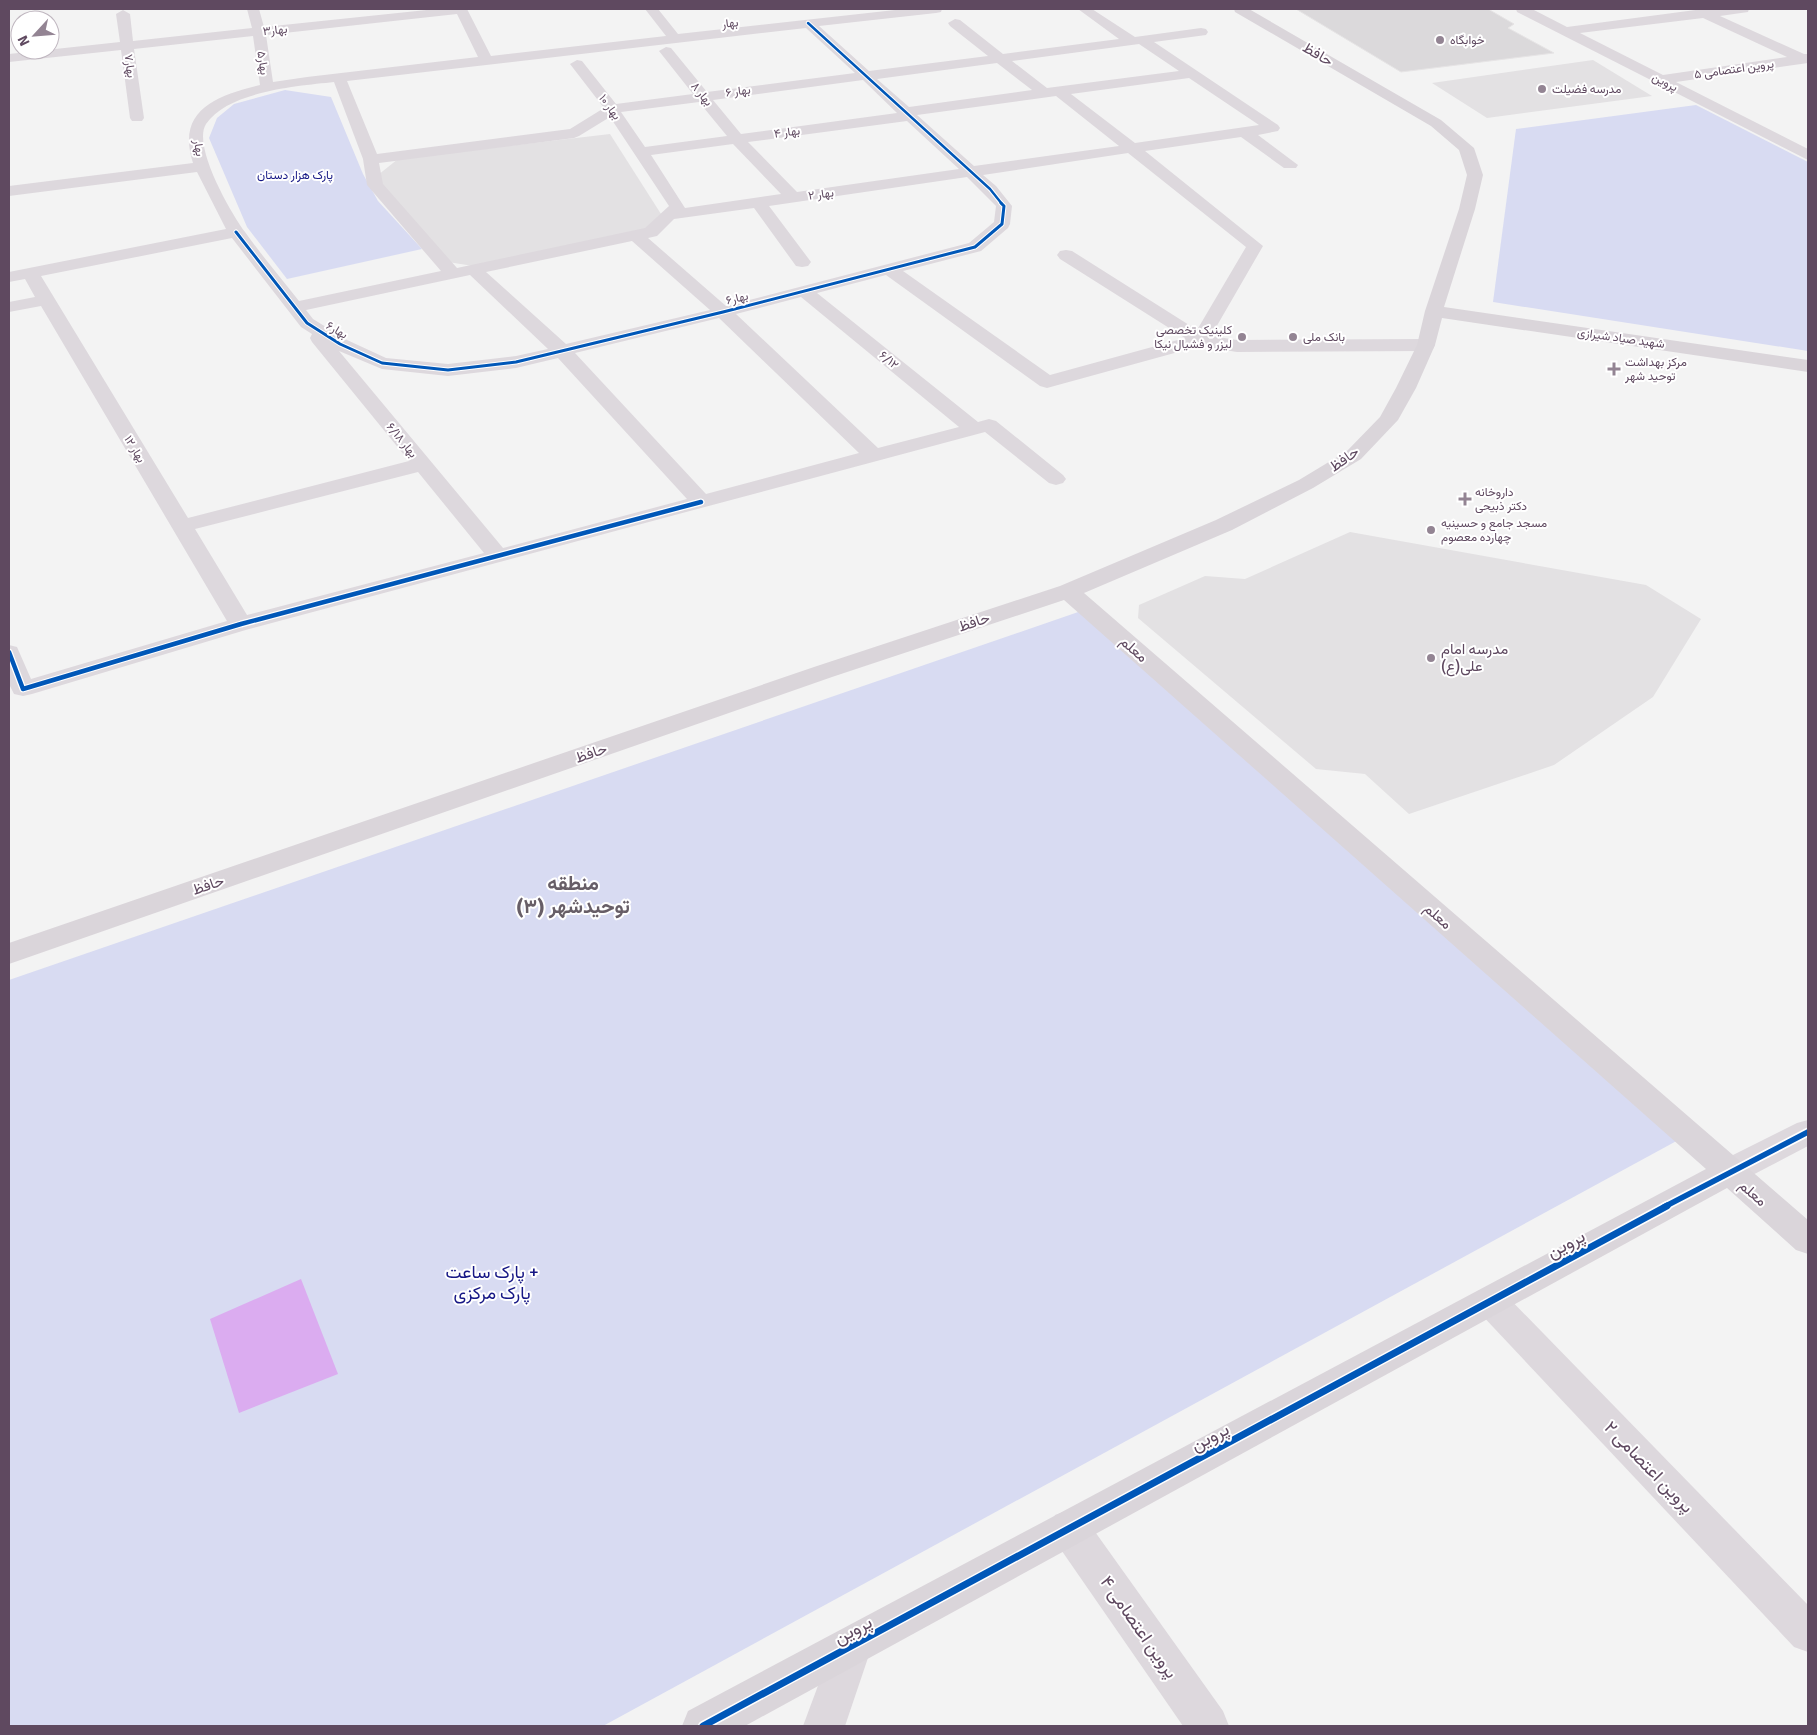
<svg xmlns="http://www.w3.org/2000/svg" width="1817" height="1735" font-family="Signika,Vazirmatn,sans-serif">
	<style>
		.education { fill: #e3e1e3 }
		.green { fill: #d8dbf2 }
		.water { fill: #dbacf0 }
		.building { fill: #dbd9db; stroke: #e6e4e5 }
		.lines { fill: none; stroke-linecap: round; stroke-linejoin: round }
		.street { fill: #ddd8dd; fill-rule: evenodd }
		.secondary { fill: #dad5da; fill-rule: evenodd }
		.cycleway-far4-casing { stroke: #fff; stroke-width: 4.5 }
		.cycleway-far3-casing { stroke: #fff; stroke-width: 5 }
		.cycleway-far2-casing { stroke: #fff; stroke-width: 7 }
		.cycleway-far1-casing { stroke: #fff; stroke-width: 9 }
		.cycleway-casing { stroke: #fff; stroke-width: 10 }
		.cycleway-far4 { stroke: #0057b8; stroke-width: 2.5 }
		.cycleway-far3 { stroke: #0057b8; stroke-width: 3 }
		.cycleway-far2 { stroke: #0057b8; stroke-width: 4.5 }
		.cycleway-far1 { stroke: #0057b8; stroke-width: 5.5 }
		.cycleway { stroke: #0057b8; stroke-width: 7 }
		.poi-dot { fill: #938493; stroke: #fff; stroke-width: 2 }
		.labels { text-anchor: middle; stroke-width: 4; stroke-linejoin: round; paint-order: stroke }
		.far-street-label { font-size: 12px; fill: #5f4960; stroke: #fff }
		.far-poi-label { font-size: 12px; fill: #5f4960; stroke: #fff; text-anchor: start }
		.far-park-label { font-size: 12px; fill: #161785; stroke: #fff }
		.street-label { font-size: 15px; fill: #5f4960; stroke: #fff }
		.poi-label { font-size: 15px; fill: #5f4960; stroke: #fff; text-anchor: start }
		.near-street-label { font-size: 18px; fill: #5f4960; stroke: #fff }
		.near-park-label { font-size: 18px; fill: #161785; stroke: #fff }
		.district-label { font-size: 20px; font-weight: bold; fill: #675e67; stroke: #fff }
	</style>
	<rect width="100%" height="100%" fill="#f3f3f3"/>
	<g class="education">
		<path d="M1593 60 1652 96 1487 118 1432 83Z"/>
		<path d="M610 134 661 214 646 229 473 266 448 262 385 189 378 175 398 159Z"/>
		<path d="M1350 532 1646 585 1701 619 1653 697 1554 765 1409 814 1365 774 1316 769 1138 618 1139 605 1205 576 1245 579Z"/>
	</g>
	<g class="green">
		<path d="M285 90 331 97 363 174 378 201 422 249 287 279 247 227 209 138 217 118 234 104Z"/>
		<path d="M1696 105 1808 162V351L1493 302 1516 129Z"/>
		<path d="M1084 610 1693 1132 603 1726H9V980Z"/>
	</g>
	<path class="water" d="M301 1279 338 1374 239 1413 210 1319Z"/>
	<path class="building" d="M1296 9H1488L1514 24 1508 28 1554 53 1401 72Z"/>
	<g class="lines">
		<g class="street">
			<path d="M247 9H259L264 27 436 9H467L491 56 666 36 645 9H658L678 34 904 9H942L941 12 936 13 819 26 869 71 988 56 950 26 948 23 955 19 960 20 1003 54 1119 39 1078 9H1092L1135 37 1201 28 1206 29 1208 32 1206 35 1154 42 1278 125 1280 128 1278 131 1258 135 1298 165 1296 168H1284L1241 137 1145 151 1263 246 1211 336 1237 340 1426 339 1433 341 1435 345 1433 349 1426 351 1237 352 1200 346 1047 388 1040 386 886 275 817 293 978 422 989 419 996 421 1063 475 1066 479 1063 483 1056 485 1049 483 985 432 249 629 32 694 23 696 14 694 9 684V645L17 647 31 679 227 621 41 306 9 312V302L35 297 25 279 9 282V272L226 229 197 172 9 196V186L193 163C176 110 216 96 260 85L253 36 134 49 144 118 142 121H132L130 118 121 50 9 62V54L120 42 116 14 123 10 130 14 133 41 252 28ZM457 14 478 57 307 77 273 82 266 35ZM806 28 855 73 707 92 671 48 666 47 659 51 693 94 616 104 582 61 577 60 570 64 604 108 570 129 377 154 347 81ZM1139 44 1179 71 1047 88 1012 61ZM997 63 1032 90 909 107 877 79ZM1189 78 1259 125 1135 143 1071 94ZM863 80 897 113 741 134 713 100ZM334 82 363 159 367 185 441 271 299 301C281 278 262 256 245 232 231 213 192 146 206 124 228 91 298 86 334 82ZM1056 96 1119 146 974 166 917 115ZM699 102 727 136 645 147 621 112ZM610 117 669 206 645 228 457 268 383 184 379 163 574 138 579 136ZM907 121 959 169 797 192 748 142ZM733 144 781 194 685 208 651 155ZM1128 153 1246 247 1197 330 1072 251 1066 250 1060 251 1057 255 1060 259 1185 338 1050 375 903 271 981 251 1008 228 1010 224 1012 206 996 186 983 175ZM967 177 996 206 994 222 969 243 726 306 648 238 657 236 674 219 754 208 796 266 802 267 808 266 811 262 769 206ZM232 238 301 327 312 334 310 338 312 342 409 461 188 518 41 276ZM632 241 710 310 566 344 486 272ZM470 275 548 349 516 356 448 364 386 358 347 340 313 319 306 310ZM801 297 959 427 878 448 736 314ZM719 318 859 453 706 494 575 353ZM339 351 382 369 448 376 516 368 558 358 687 499 503 548ZM418 472 484 553 247 615 195 529Z"/>
			<path d="M1516 9H1532L1567 27 1703 9H1749L1748 12 1720 16 1804 54H1808V63L1676 82 1808 149V160L1517 12ZM1703 18 1787 57 1663 75 1580 33Z"/>
			<path d="M1808 1120V1146L1741 1181 1729 1185 1717 1181 1713 1172 1717 1163 1797 1123Z"/>
			<path d="M1490 1287 1502 1291 1808 1605V1652L1794 1647 1478 1311 1473 1301 1478 1291Z"/>
			<path d="M1069 1510 1083 1515 1223 1711 1229 1726H1183L1055 1541 1050 1528 1055 1515Z"/>
			<path d="M852 1626 866 1632 872 1646 845 1726H803L838 1632Z"/>
		</g>
		<path class="secondary" d="M1234 9H1249L1441 120 1474 148 1483 175 1475 209 1444 307 1808 360V372L1442 318 1435 345 1416 388 1398 420 1361 459 1313 488 1232 530 1084 593 1808 1220V1254L1796 1250 1727 1188 745 1726H682L688 1711 1706 1169 1064 600 832 677 9 964V943L814 667 1060 586 1216 520 1299 480 1347 451 1380 417 1396 388 1417 345 1425 311 1459 209 1467 175 1459 150 1431 126 1235 12Z"/>
		<g class="cycleway-far4-casing">
			<path id="cycleway-far4" d="M808 23 990 189 1002 204"/>
		</g>
		<g class="cycleway-far3-casing">
			<path id="cycleway-far3" d="M236 232 307 323 340 344 382 363 448 370 516 362 723 312 975 247 1002 224 1004 206 1001 203"/>
		</g>
		<g class="cycleway-far2-casing">
			<path id="cycleway-far2" d="M9 652 23 689 241 624 701 502"/>
		</g>
		<g class="cycleway-far1-casing">
			<path id="cycleway-far1" d="M1664 1207 1808 1132"/>
		</g>
		<g class="cycleway-casing">
			<path id="cycleway" d="M703 1726 1667 1206"/>
		</g>
		<use href="#cycleway-far4" class="cycleway-far4"/>
		<use href="#cycleway-far3" class="cycleway-far3"/>
		<use href="#cycleway-far2" class="cycleway-far2"/>
		<use href="#cycleway-far1" class="cycleway-far1"/>
		<use href="#cycleway" class="cycleway"/>
	</g>
	<g class="poi-dot">
		<circle cx="1440" cy="40" r="5"/>
		<circle cx="1542" cy="89" r="5"/>
		<circle cx="1242" cy="337" r="5"/>
		<circle cx="1293" cy="337" r="5"/>
		<path d="M1611.5 361.5h5v5h5v5h-5v5h-5v-5h-5v-5h5z"/>
		<path d="M1462.5 491.5h5v5h5v5h-5v5h-5v-5h-5v-5h5z"/>
		<circle cx="1431" cy="530" r="5"/>
		<circle cx="1431" cy="658" r="5"/>
	</g>
	<g class="labels">
		<g class="far-street-label">
			<text transform="translate(730 23) rotate(-7)" y="4">بهار</text>
			<text transform="translate(275 30) rotate(-6)" y="4">بهار۳</text>
			<text transform="translate(263 63) rotate(81)" y="4">بهار۵</text>
			<text transform="translate(130 66) rotate(82)" y="4">بهار۷</text>
			<text transform="translate(1734 69) rotate(-8)" y="4">پروین اعتصامی ۵</text>
			<text transform="translate(1665 82) rotate(27)" y="4">پروین</text>
			<text transform="translate(738 91) rotate(-7)" y="4">بهار ۶</text>
			<text transform="translate(702 94) rotate(51)" y="4">بهار ۸</text>
			<text transform="translate(610 107) rotate(54)" y="4">بهار ۱۰</text>
			<text transform="translate(787 132) rotate(-8)" y="4">بهار ۴</text>
			<text transform="translate(199 148) rotate(82)" y="4">بهار</text>
			<text transform="translate(821 194) rotate(-8)" y="4">بهار ۲</text>
			<text transform="translate(737 298) rotate(-14)" y="4">بهار۶</text>
			<text transform="translate(337 330) rotate(30)" y="4">بهار۶</text>
			<text transform="translate(1621 338) rotate(8)" y="4">شهید صیاد شیرازی</text>
			<text transform="translate(889 360) rotate(39)" y="4">۶/۱۲</text>
			<text transform="translate(402 440) rotate(51)" y="4">بهار ۶/۱۸</text>
			<text transform="translate(135 449) rotate(59)" y="4">بهار ۱۲</text>
		</g>
		<g class="far-poi-label">
			<text x="1450" y="44">خوابگاه</text>
			<text x="1552" y="93">مدرسه فضیلت</text>
			<text x="1232" y="334" text-anchor="end">کلینیک تخصصی<tspan x="1232" dy="14">لیزر و فشیال نیکا</tspan></text>
			<text x="1303" y="341">بانک ملی</text>
			<text x="1625" y="366">مرکز بهداشت<tspan x="1625" dy="14">توحید شهر</tspan></text>
			<text x="1475" y="496">داروخانه<tspan x="1475" dy="14">دکتر ذبیحی</tspan></text>
			<text x="1441" y="527">مسجد جامع و حسینیه<tspan x="1441" dy="14">چهارده معصوم</tspan></text>
		</g>
		<g class="far-park-label">
			<text x="295" y="179">پارک هزار دستان</text>
		</g>
		<g class="street-label">
			<text transform="translate(1318 54) rotate(30)" y="5">حافظ</text>
			<text transform="translate(1344 459) rotate(-35)" y="5">حافظ</text>
			<text transform="translate(974 622) rotate(-18)" y="5">حافظ</text>
			<text transform="translate(1134 649) rotate(41)" y="5">معلم</text>
			<text transform="translate(591 753) rotate(-19)" y="5">حافظ</text>
			<text transform="translate(208 885) rotate(-19)" y="5">حافظ</text>
			<text transform="translate(1438 916) rotate(41)" y="5">معلم</text>
			<text transform="translate(1753 1193) rotate(41)" y="5">معلم</text>
		</g>
		<g class="poi-label">
			<text x="1441" y="654">مدرسه امام<tspan x="1441" dy="17">علی(ع)</tspan></text>
		</g>
		<g class="near-street-label">
			<text transform="translate(1566 1244) rotate(-28)" y="6">پروین</text>
			<text transform="translate(1210 1437) rotate(-28)" y="6">پروین</text>
			<text transform="translate(1649 1467) rotate(46)" y="6">پروین اعتصامی ۲</text>
			<text transform="translate(1139 1627) rotate(55)" y="6">پروین اعتصامی ۴</text>
			<text transform="translate(853 1630) rotate(-28)" y="6">پروین</text>
		</g>
		<g class="near-park-label">
			<text x="492" y="1278">پارک ساعت +<tspan x="492" dy="21">پارک مرکزی</tspan></text>
		</g>
		<g class="district-label">
			<text x="573" y="890">منطقه<tspan x="573" dy="23">توحیدشهر (۳)</tspan></text>
		</g>
	</g>
	<rect width="1817" height="1735" fill="none" stroke="#5f4960" stroke-width="20"/>
	<g transform="translate(35 35) rotate(244)"><circle r="24" fill="#ffffff" stroke="#bfb6bf"/>
	<path d="M0-4L9 19L0 12L-9 19Z" fill="#938493"/>
	<text y="-8" font-size="14" font-weight="bold" text-anchor="middle" fill="#5f4960">N</text>
	</g>
</svg>
